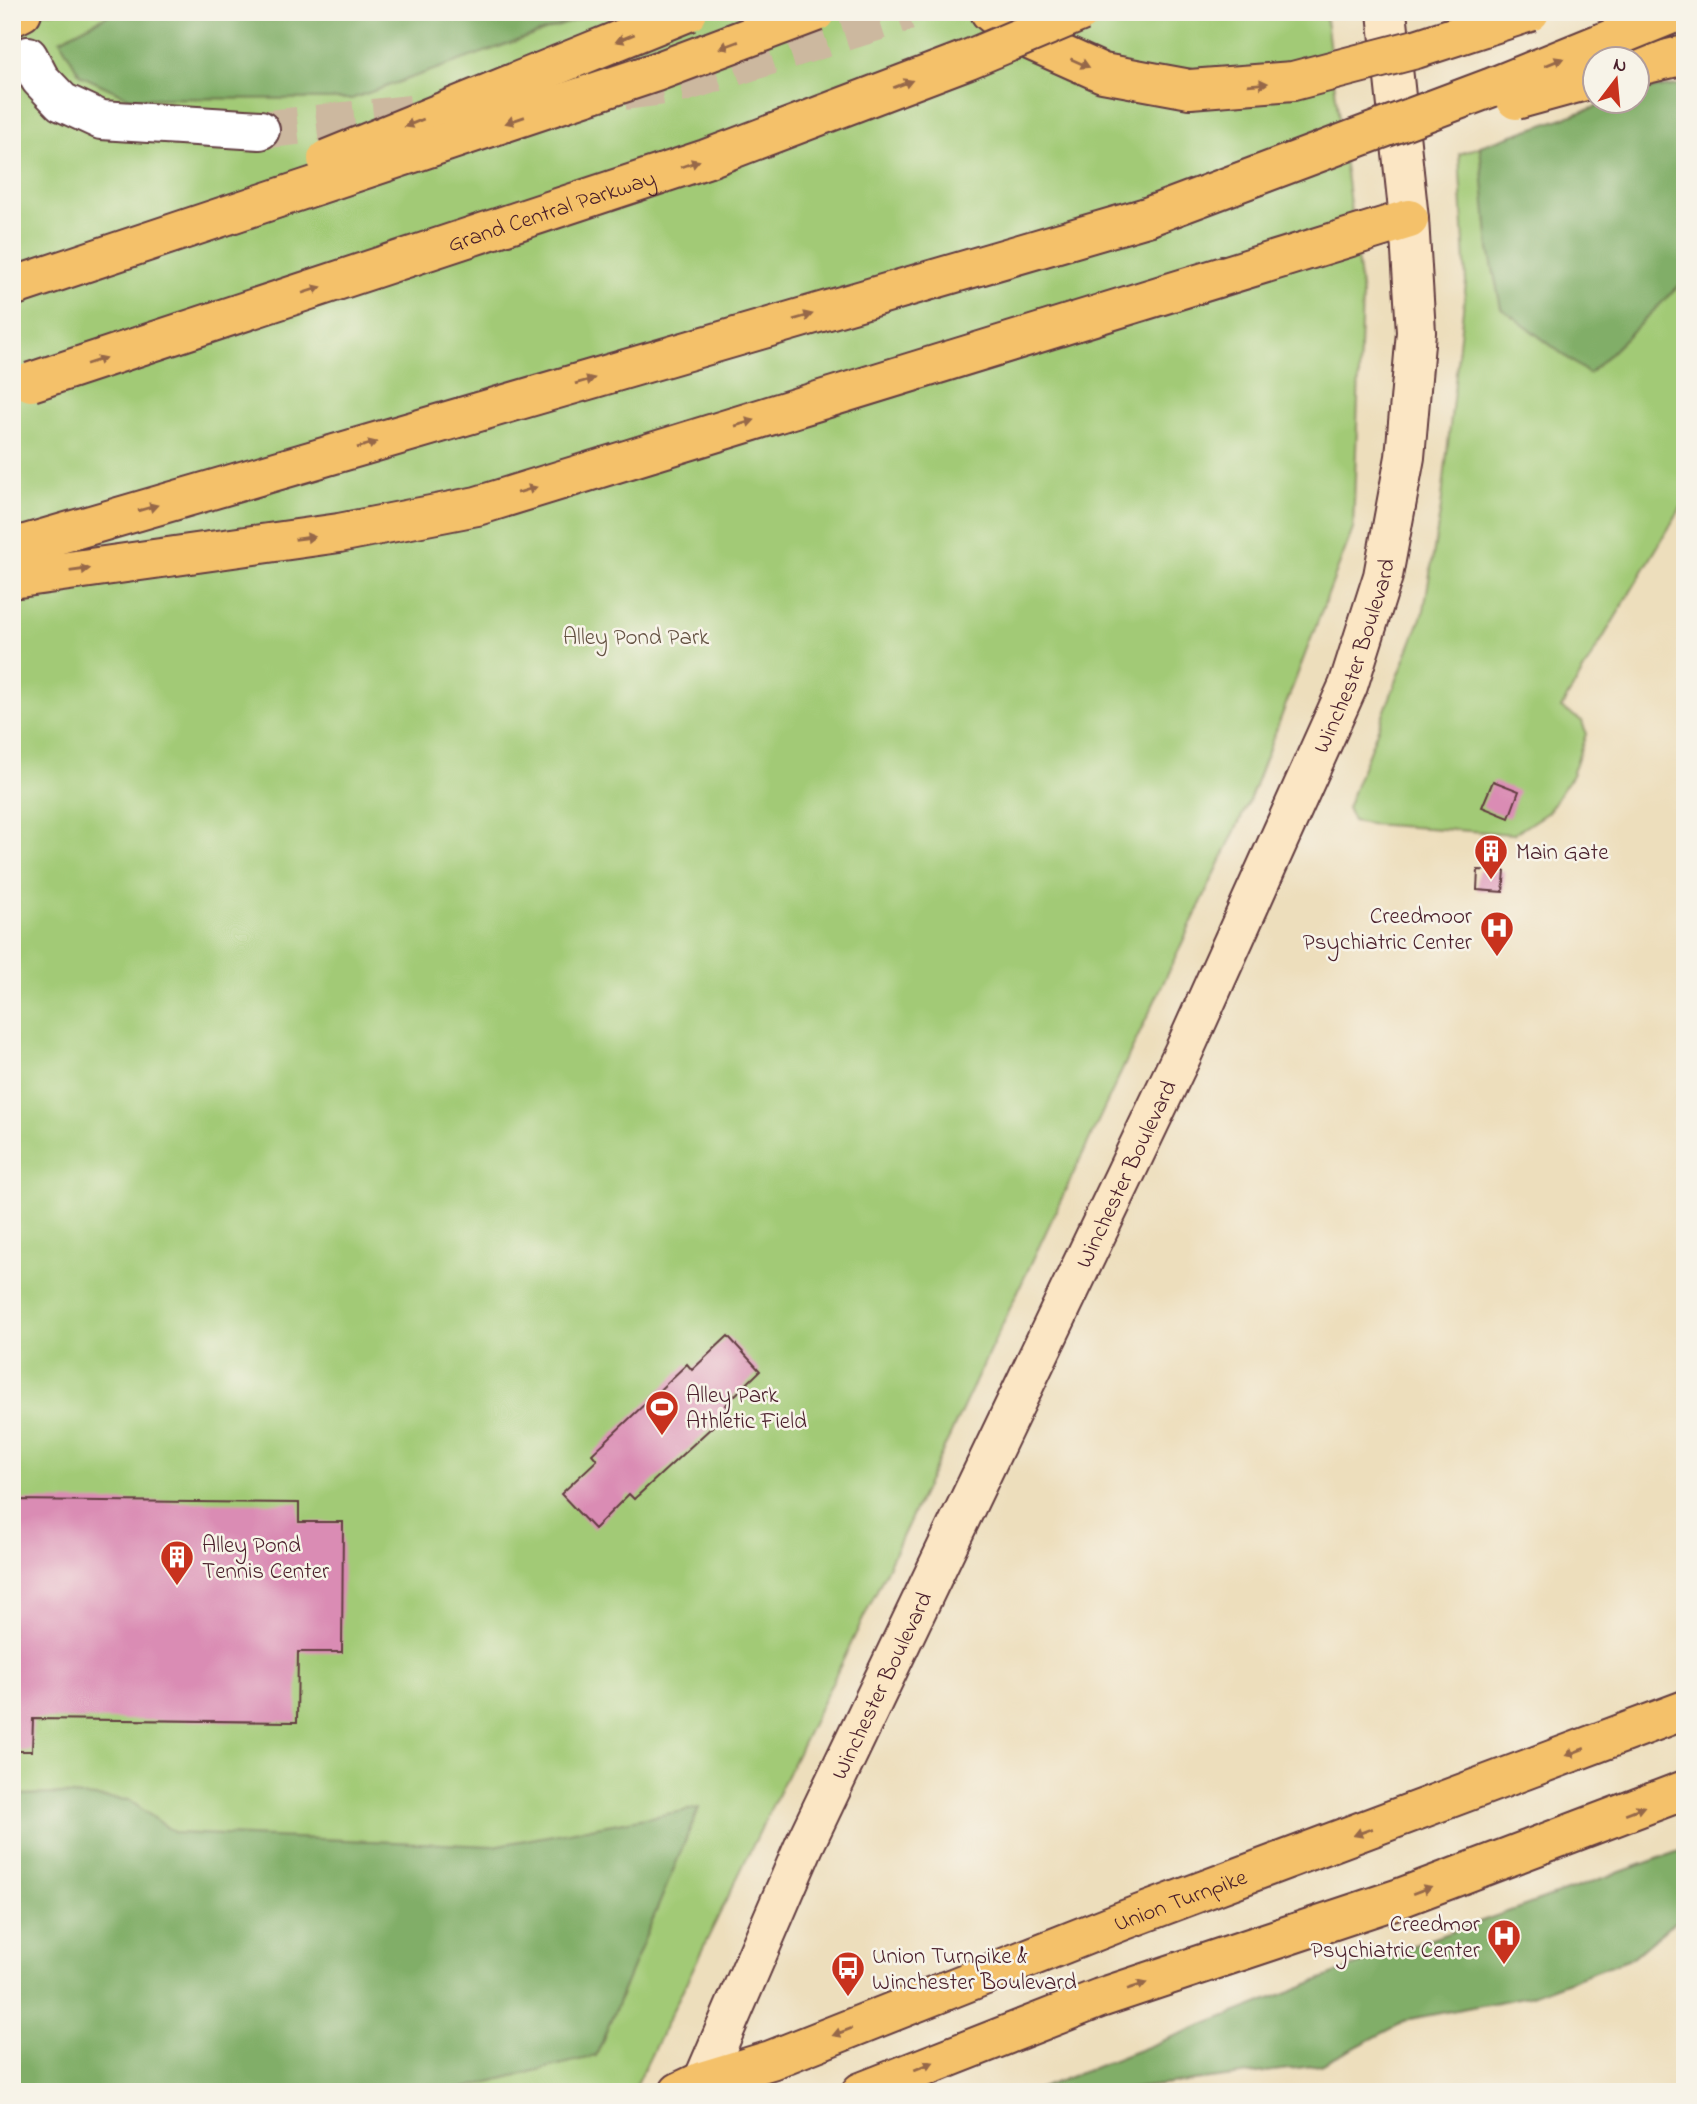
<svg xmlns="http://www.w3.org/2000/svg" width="1697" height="2104" font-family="'Indie Flower',sans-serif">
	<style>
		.green { fill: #a2ca76; stroke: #767450; stroke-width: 2 }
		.forest { fill: #81ae67; stroke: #666649; stroke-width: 2 }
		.building { fill: #da8cb4 }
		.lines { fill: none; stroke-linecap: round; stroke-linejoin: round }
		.minor-tunnel { stroke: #ccb89f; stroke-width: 38; stroke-dasharray: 38 19; stroke-linecap: butt }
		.minor-casing { stroke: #623c41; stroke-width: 42 }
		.secondary-casing { stroke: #623c41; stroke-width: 42 }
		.primary-casing { stroke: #623c41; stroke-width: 42 }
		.motorway-casing { stroke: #623c41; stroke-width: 42 }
		.minor { stroke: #fff; stroke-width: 38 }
		.secondary { stroke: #fbe6c4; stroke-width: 38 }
		.primary { stroke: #f4c16b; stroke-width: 38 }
		.motorway { stroke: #f4c16b; stroke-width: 38 }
		.motorway-bridge-casing { stroke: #623c41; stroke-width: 42; stroke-linecap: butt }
		.motorway-bridge { stroke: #f4c16b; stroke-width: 38 }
		.oneway { fill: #966848 }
		.labels { text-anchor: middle; stroke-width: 5; stroke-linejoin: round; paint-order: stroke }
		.street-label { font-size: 23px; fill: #4a1f2b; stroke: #f7f3e8 }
		.park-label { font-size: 23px; fill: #645242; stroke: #f7f3e8 }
		.poi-label { font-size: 23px; fill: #4a1f2b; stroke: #f7f3e8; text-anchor: start }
	</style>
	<rect width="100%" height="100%" fill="#f7f3e8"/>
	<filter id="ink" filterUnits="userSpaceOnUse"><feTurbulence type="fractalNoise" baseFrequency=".0143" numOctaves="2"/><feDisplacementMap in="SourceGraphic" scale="14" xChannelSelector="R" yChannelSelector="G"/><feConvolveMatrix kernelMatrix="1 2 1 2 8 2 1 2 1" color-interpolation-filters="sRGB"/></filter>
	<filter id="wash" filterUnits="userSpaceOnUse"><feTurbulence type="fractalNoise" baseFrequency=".00686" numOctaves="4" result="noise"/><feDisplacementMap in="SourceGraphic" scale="28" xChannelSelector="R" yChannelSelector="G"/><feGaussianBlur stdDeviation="1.57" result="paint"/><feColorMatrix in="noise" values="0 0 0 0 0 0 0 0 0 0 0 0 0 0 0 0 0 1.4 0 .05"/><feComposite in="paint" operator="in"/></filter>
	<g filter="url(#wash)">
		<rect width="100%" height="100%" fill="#eddebc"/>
		<g class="green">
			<path d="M12 12H1325L1362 296 1353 529 1249 801 879 1586 633 2092H12Z"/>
			<path d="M1685 84V501L1561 708 1582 721 1586 734 1572 775 1548 812 1514 834 1369 824 1353 821 1347 808 1424 610 1441 507 1466 282 1459 154 1611 102H1638V92L1644 90Z"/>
		</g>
		<g class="forest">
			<path d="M114 12H599L351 99 130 98 80 75 60 40Z"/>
			<path d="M1685 84V280L1589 374 1501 308 1489 249 1480 146 1611 102H1638V92L1644 90Z"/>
			<path d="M60 1794 129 1800 175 1833 493 1846 699 1808 596 2056 448 2092H12V1795Z"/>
			<path d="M1685 1849V1913L1633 1957 1529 1996 1410 2019 1321 2065 1123 2090 1122 2092H1031L1355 1966Z"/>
		</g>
		<g id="blocks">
			<g class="building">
				<path d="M1493 781 1519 791 1509 818 1482 807Z"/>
				<path d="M1478 870 1505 871 1503 892 1477 890Z"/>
				<path d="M728 1336 760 1371 725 1405 729 1409 712 1427 634 1499 629 1494 594 1529 561 1494 597 1460 592 1454 687 1364 692 1370Z"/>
				<path d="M12 1500 299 1503V1522H343L342 1652H298L297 1722 33 1719 32 1751H12Z"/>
			</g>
		</g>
	</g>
	<g filter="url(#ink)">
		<use href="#blocks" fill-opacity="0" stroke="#623c41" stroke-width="2"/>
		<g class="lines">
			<g class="minor-tunnel">
				<path d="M624 91 681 84 908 12"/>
				<path d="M260 130 429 112"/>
			</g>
			<g class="minor-casing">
				<path id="minor" d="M28 56 40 79 62 102 101 120 260 130"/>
			</g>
			<g class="secondary-casing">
				<g id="secondary">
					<path id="s1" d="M698 2092 804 1846 1183 1053 1348 686 1383 576 1405 457 1416 332 1409 219 1387 12"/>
				</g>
			</g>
			<g class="primary-casing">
				<g id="primary">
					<path id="s2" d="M679 2092 702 2081 771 2060 1122 1921 1685 1710"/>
					<path d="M861 2092 1100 1998 1400 1898 1685 1790"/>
				</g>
			</g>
			<g class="motorway-casing">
				<g id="motorway">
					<path d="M990 12 1018 35 1103 73 1190 89"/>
					<path d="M12 17 22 12"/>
					<path d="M1638 66 1685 55"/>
					<path d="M12 548 1147 217"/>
					<path d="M12 579 339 533 477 506 1409 219"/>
				</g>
			</g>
			<use href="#minor" class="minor"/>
			<use href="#secondary" class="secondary"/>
			<use href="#primary" class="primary"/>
			<use href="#motorway" class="motorway"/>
			<g class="motorway-bridge-casing">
				<g id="motorway-bridge">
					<path d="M1190 89 1293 81 1416 49 1530 12"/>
					<path d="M1516 100 1596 78"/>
					<path d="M327 159 688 12"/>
					<path d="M1147 217 1490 88 1670 15"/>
					<path d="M12 287 656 72 816 12"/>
					<path id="s3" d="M31 382 706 159 969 59 1081 12"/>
				</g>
			</g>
			<use href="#motorway-bridge" class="motorway-bridge"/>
		</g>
		<defs><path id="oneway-solid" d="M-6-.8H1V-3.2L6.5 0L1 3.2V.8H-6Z" transform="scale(1.75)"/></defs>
		<g class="oneway">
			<use href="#oneway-solid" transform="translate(625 38) rotate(158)"/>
			<use href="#oneway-solid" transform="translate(729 45) rotate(160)"/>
			<use href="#oneway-solid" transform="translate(1554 62) rotate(-22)"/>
			<use href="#oneway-solid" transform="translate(1080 63) rotate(24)"/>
			<use href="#oneway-solid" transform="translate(903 84) rotate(-21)"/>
			<use href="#oneway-solid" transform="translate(1258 84) rotate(-5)"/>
			<use href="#oneway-solid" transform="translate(515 120) rotate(161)"/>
			<use href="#oneway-solid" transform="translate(414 123) rotate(158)"/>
			<use href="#oneway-solid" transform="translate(690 164) rotate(-19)"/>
			<use href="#oneway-solid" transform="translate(312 290) rotate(-18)"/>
			<use href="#oneway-solid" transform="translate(803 317) rotate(-16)"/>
			<use href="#oneway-solid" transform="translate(96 361) rotate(-18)"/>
			<use href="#oneway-solid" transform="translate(585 381) rotate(-16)"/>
			<use href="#oneway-solid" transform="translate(745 423) rotate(-17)"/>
			<use href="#oneway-solid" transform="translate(367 445) rotate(-16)"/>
			<use href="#oneway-solid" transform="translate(527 490) rotate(-17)"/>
			<use href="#oneway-solid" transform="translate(148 508) rotate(-16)"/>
			<use href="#oneway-solid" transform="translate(305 538) rotate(-8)"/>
			<use href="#oneway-solid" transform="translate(80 570) rotate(-8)"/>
			<use href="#oneway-solid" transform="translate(1575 1752) rotate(159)"/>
			<use href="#oneway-solid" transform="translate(1635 1810) rotate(-21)"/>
			<use href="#oneway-solid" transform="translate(1363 1832) rotate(160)"/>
			<use href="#oneway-solid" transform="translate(1422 1890) rotate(-21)"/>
			<use href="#oneway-solid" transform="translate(1137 1986) rotate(-18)"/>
			<use href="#oneway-solid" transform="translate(842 2032) rotate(159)"/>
			<use href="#oneway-solid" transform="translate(924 2066) rotate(-22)"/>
		</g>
	</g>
	<defs>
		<g id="building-pin" transform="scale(1.75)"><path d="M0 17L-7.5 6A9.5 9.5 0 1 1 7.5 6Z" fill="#c8321e" stroke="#f7f3e8"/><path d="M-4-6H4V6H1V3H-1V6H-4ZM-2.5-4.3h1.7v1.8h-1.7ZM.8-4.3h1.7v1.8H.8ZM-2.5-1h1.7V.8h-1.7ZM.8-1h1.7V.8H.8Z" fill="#fff"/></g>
		<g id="hospital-pin" transform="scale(1.75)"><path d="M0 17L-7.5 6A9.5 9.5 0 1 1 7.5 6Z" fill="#c8321e" stroke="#f7f3e8"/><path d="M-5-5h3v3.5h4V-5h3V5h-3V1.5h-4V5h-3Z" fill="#fff"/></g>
		<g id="stadium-pin" transform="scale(1.75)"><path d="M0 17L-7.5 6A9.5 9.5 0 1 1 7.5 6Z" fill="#c8321e" stroke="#f7f3e8"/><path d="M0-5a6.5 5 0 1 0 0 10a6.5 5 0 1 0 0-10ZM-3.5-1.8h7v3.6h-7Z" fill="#fff"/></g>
		<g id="bus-pin" transform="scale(1.75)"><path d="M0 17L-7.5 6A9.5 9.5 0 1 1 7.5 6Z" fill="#c8321e" stroke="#f7f3e8"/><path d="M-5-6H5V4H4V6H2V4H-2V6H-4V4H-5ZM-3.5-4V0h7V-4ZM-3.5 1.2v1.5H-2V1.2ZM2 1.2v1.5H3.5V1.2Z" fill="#fff"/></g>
	</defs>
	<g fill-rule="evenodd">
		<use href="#building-pin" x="1491" y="851"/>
		<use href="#hospital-pin" x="1497" y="928"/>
		<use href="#stadium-pin" x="662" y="1407"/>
		<use href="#building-pin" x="177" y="1557"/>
		<use href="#hospital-pin" x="1504" y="1936"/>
		<use href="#bus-pin" x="848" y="1968"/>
	</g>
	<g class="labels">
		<g class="street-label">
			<text dy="8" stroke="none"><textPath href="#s3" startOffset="548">Grand Central Parkway</textPath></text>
			<text dy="8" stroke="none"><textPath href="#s1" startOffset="1580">Winchester Boulevard</textPath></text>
			<text dy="8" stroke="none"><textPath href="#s1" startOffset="1013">Winchester Boulevard</textPath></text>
			<text dy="8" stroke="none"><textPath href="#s1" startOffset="446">Winchester Boulevard</textPath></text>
			<text dy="8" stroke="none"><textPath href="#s2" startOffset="537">Union Turnpike</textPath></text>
		</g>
		<g class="park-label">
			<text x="636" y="644">Alley Pond Park</text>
		</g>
		<g class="poi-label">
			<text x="1516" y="859">Main Gate</text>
			<text x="1472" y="923" text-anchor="end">Creedmoor<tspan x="1472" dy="26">Psychiatric Center</tspan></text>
			<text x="686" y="1402">Alley Park<tspan x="686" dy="26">Athletic Field</tspan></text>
			<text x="202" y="1552">Alley Pond<tspan x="202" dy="26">Tennis Center</tspan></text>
			<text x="1480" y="1931" text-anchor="end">Creedmor<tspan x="1480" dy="26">Psychiatric Center</tspan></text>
			<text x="872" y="1963">Union Turnpike &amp;<tspan x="872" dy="26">Winchester Boulevard</tspan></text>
		</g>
	</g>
	<rect width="1697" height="2104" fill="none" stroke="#f7f3e8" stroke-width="42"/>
	<g transform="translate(1616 80) rotate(16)"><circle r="33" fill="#f7f3e8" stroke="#b29e9c" stroke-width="2"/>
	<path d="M0-5L12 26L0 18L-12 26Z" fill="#c8321e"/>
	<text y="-10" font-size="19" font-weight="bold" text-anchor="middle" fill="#4a1f2b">N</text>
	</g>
</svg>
